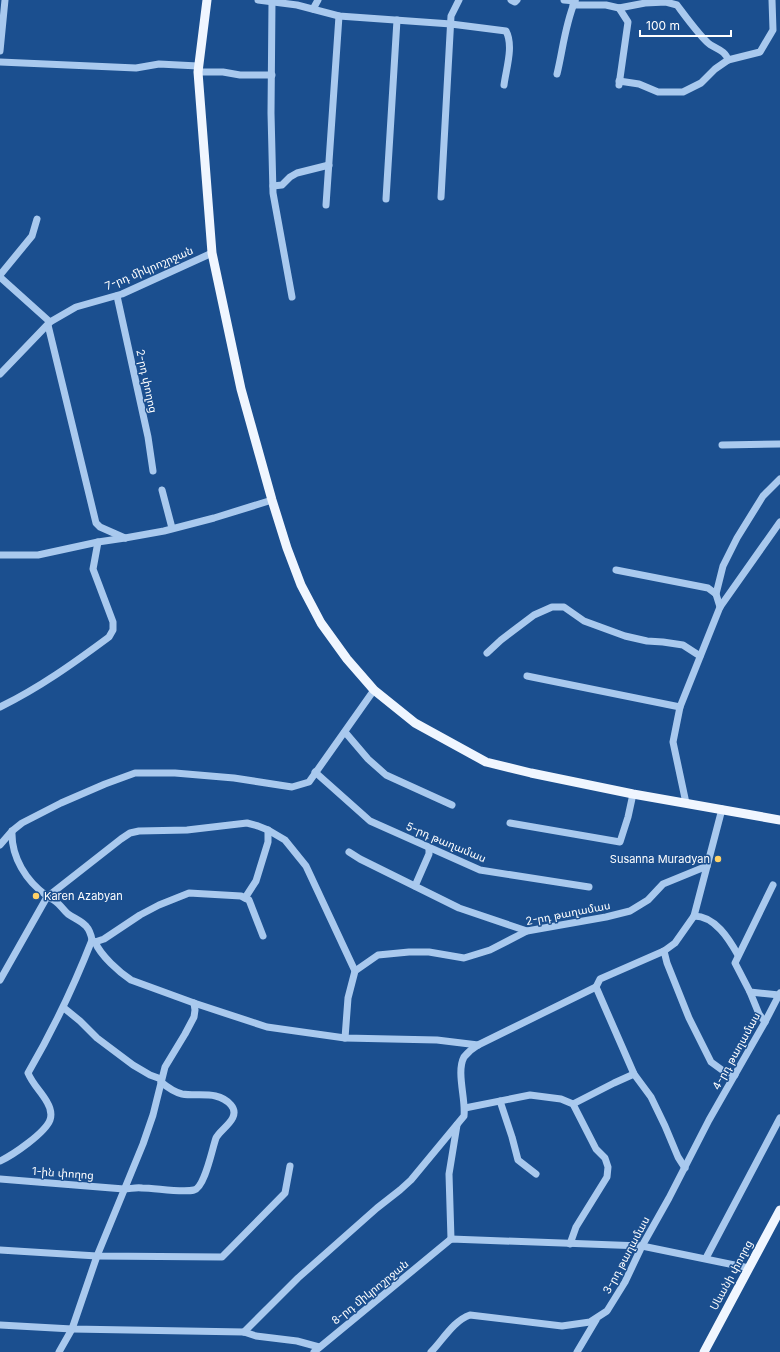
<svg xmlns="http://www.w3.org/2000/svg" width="780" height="1352" font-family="Inter,'Noto Sans Armenian',sans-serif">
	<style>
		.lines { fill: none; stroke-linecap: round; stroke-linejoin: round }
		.minor { stroke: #a9c9ee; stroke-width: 7 }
		.major { stroke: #f0f6ff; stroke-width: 9 }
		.poi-dot { fill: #ffd166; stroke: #1b4f8f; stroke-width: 1.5 }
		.labels { text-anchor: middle; stroke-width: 3; stroke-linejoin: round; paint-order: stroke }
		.street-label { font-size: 11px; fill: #fff; stroke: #1b4f8f }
		.poi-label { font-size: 11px; fill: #fff; stroke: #1b4f8f; text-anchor: end }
	</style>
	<rect width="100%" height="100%" fill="#1b4f8f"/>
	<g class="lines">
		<g class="minor">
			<path d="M258 0 297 5 339 16 451 24 506 31C514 46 506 69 504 85"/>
			<path d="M511 0 515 2 517 0"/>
			<path d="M564 0 575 1"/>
			<path d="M272 2 271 113 273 193 292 297"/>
			<path d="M573 5H606L619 8 645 3 666 2 677 5C686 17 696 31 707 42 714 49 725 49 728 60L715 69 701 83 683 92H658L639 84 619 81"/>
			<path d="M313 9 318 0"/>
			<path d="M0 51 5 0"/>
			<path d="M728 60 760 52 773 30 772 0"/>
			<path d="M0 62 136 68 159 64 198 66"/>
			<path d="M198 72H223L240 75H272"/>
			<path d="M557 74C563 49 565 25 575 1"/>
			<path d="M619 85 628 22 619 8"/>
			<path d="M273 186 282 185 290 177 297 173 329 165"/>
			<path d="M441 197 451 16 459 0"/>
			<path d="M386 199 397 20"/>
			<path d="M326 205 339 16"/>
			<path d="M0 275 32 236 37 219"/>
			<path d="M0 277 50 322"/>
			<path d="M117 296 148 437 153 471"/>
			<path d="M48 325 96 523 100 527 125 538"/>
			<path d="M0 374 50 322 76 307 122 294 212 253"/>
			<path d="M722 445 780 444"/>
			<path d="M162 490 172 528"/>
			<path d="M0 555H38L98 542 125 538 164 531 214 518 272 500"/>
			<path d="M616 570 708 588 716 594 720 607"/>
			<path d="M716 594 723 566 737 538 763 496 780 479"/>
			<path d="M487 653 501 640 534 615 552 607H564L584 621 625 636 647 641 663 642 683 645 700 656"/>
			<path d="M527 676 680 707"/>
			<path d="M0 707C39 688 74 663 109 637L113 630V622L93 569 98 542"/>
			<path d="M345 732 368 759 386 775 452 805"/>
			<path d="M315 772 370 821 480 870 589 887"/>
			<path d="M686 803 673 742 680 707 720 607 780 522"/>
			<path d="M510 823 620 842 628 817 633 794"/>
			<path d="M0 845 12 831 22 823 61 803 105 784 135 773H175L234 778 292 787 309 782 374 690"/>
			<path d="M349 852 360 859 459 908 527 931"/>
			<path d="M773 885 735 963 750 992 779 995"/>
			<path d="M415 886 429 854V847"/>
			<path d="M245 898 256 881 268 842V830"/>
			<path d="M694 916C715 916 729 939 738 955"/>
			<path d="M92 940 95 942 104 939 140 915 159 905 189 893 241 896 249 900 263 936"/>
			<path d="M95 942C101 956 119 972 131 980L194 1003 267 1027 345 1038 437 1040 478 1045"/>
			<path d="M664 951 667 963 689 1018 711 1062 722 1070 735 1075"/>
			<path d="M0 980 47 897 121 839 130 833 139 831 187 830 247 823 258 826 268 830 285 840 306 866 355 971"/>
			<path d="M750 992 759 1014 765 1022"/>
			<path d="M64 1008 80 1021 97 1038 133 1065 150 1075 161 1079"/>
			<path d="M345 1038 348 998 355 971 378 955 409 952H429L464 958 490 950 527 931 606 917 630 911 648 900 663 884 707 866"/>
			<path d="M500 1101 512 1137 518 1160 536 1174"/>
			<path d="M573 1104 614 1083 634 1074"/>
			<path d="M465 1108 530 1095 561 1099 573 1104 596 1149 605 1158 608 1167 607 1177 576 1227 570 1244"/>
			<path d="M0 1161C13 1155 45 1133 50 1120 52 1114 50 1107 47 1102 41 1091 33 1085 28 1073 53 1030 74 986 92 940 89 923 80 922 68 914 63 910 60 904 55 901 53 899 49 898 47 896 26 881 11 857 12 831"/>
			<path d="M685 1168 678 1157 665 1126 651 1097 634 1074 596 987 600 979 664 951 675 943 694 916 722 809"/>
			<path d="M0 1179 124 1189C130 1189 136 1187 142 1188 155 1188 182 1193 194 1190 205 1187 212 1149 216 1138 220 1129 242 1118 231 1105 218 1090 198 1097 182 1094 174 1092 167 1087 161 1082"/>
			<path d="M451 1239 449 1174 457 1125"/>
			<path d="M0 1250 97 1256 222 1257 285 1193 290 1166"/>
			<path d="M706 1258 780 1118"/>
			<path d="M0 1325 72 1329 244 1332 256 1336 297 1341 319 1347"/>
			<path d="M244 1332 298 1278 377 1208 400 1190 411 1180 464 1116C466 1099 456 1072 464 1057 468 1052 473 1048 478 1045L596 987"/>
			<path d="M59 1352 72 1329 97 1256 143 1144 153 1115 165 1067 185 1034 194 1017 195 1010 194 1003"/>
			<path d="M314 1352 451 1239 642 1246 749 1268"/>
			<path d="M431 1352C443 1340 453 1321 470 1315L562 1326 590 1322 607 1311 625 1282 642 1246 669 1198 709 1120 765 1022 780 993"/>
			<path d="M577 1352 596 1320"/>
		</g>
		<g class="major">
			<path d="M207 0 198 72 212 253 241 389 272 500 287 548 301 585 321 623 347 659 374 690 415 723 486 762 531 773 633 794 780 820"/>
			<path d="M704 1352 780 1210"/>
		</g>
	</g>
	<g class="poi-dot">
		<circle cx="718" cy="859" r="4"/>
		<circle cx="36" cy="896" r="4"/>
	</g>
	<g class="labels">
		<g class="street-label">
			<text transform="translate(149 268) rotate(-23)" y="4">7-րդ միկրոշրջան</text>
			<text transform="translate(147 381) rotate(78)" y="4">2-րդ փողոց</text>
			<text transform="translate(446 842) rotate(23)" y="4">5-րդ թաղամաս</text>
			<text transform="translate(568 913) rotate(-11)" y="4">2-րդ թաղամաս</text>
			<text transform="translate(736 1051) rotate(-61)" y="4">4-րդ թաղամաս</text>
			<text transform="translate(63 1173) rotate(4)" y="4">1-ին փողոց</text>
			<text transform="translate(626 1255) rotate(-62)" y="4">3-րդ թաղամաս</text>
			<text transform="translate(731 1275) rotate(-62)" y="4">Սևանի փողոց</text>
			<text transform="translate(370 1292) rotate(-39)" y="4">8-րդ միկրոշրջան</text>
		</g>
		<g class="poi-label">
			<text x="710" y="863">Susanna Muradyan</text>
			<text x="44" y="900" text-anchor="start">Karen Azabyan</text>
		</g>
	</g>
	<path d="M640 30v6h91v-6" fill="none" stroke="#ffffff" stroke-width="2"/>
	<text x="646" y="30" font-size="12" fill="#ffffff" stroke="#1b4f8f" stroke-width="3" paint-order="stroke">100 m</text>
</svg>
